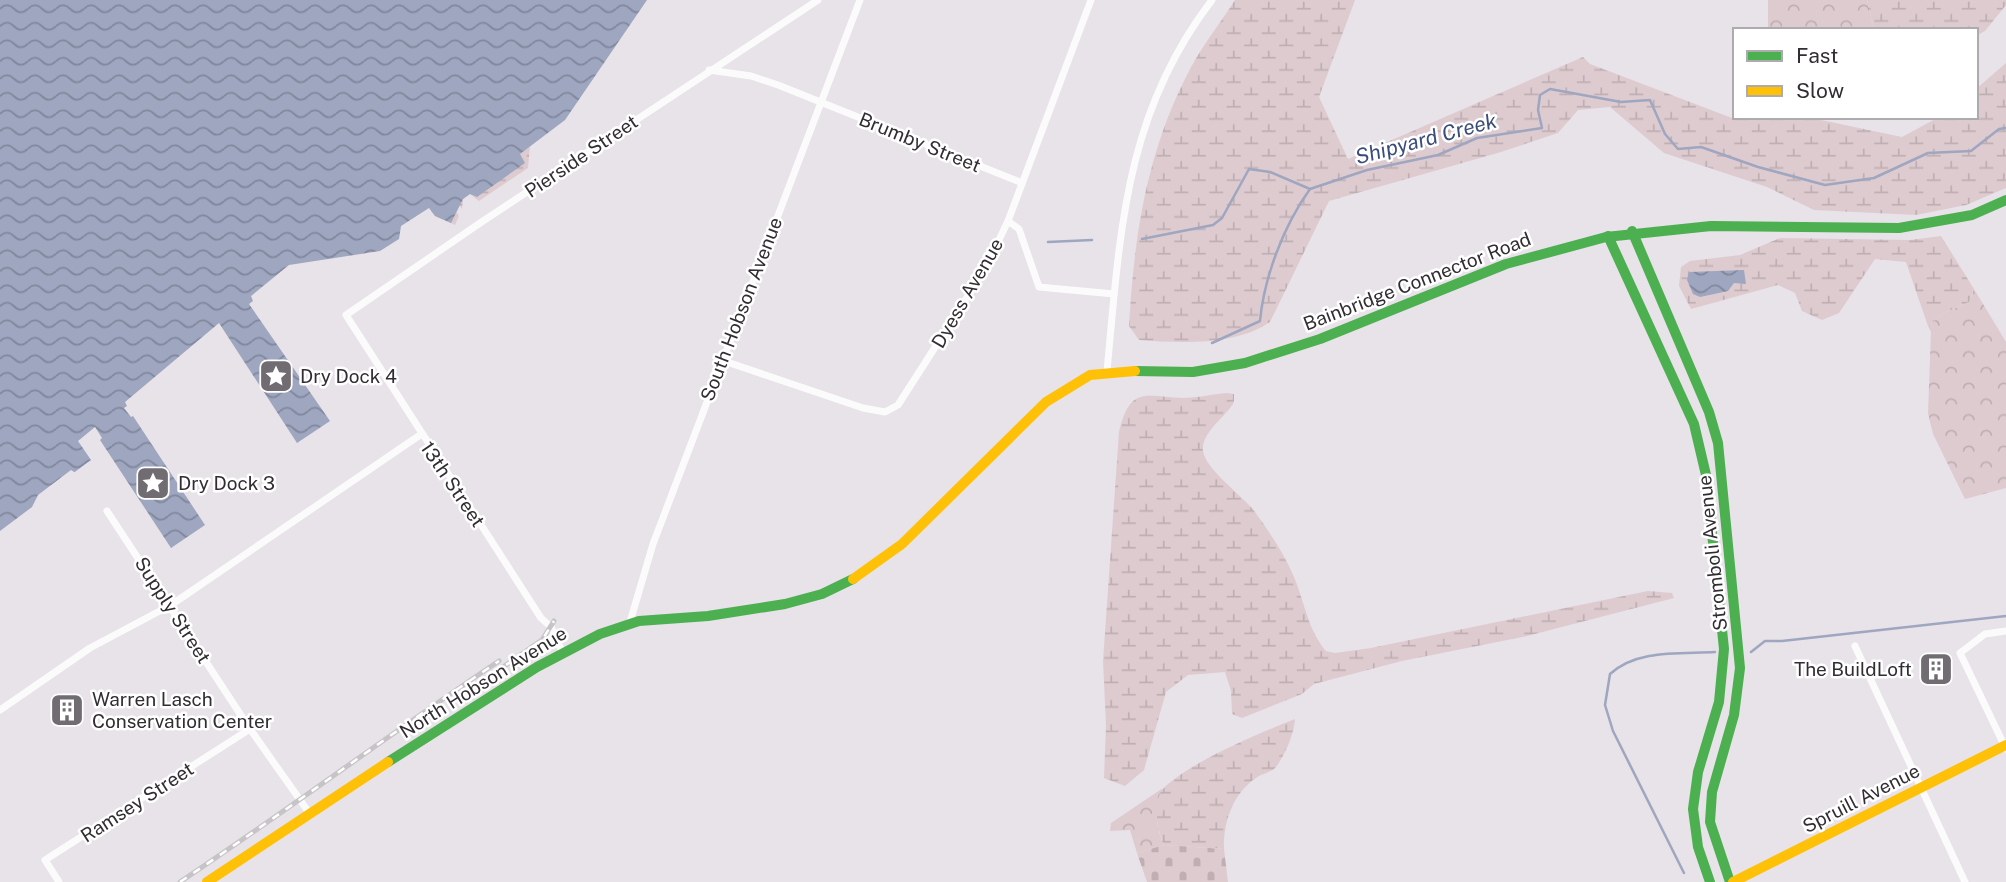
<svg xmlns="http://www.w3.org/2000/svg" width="2006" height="882" font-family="'Public Sans',sans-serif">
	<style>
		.forest { fill: url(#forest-crowns) }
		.wetland { fill: url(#wetland-marsh) }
		.cemetery { fill: url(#cemetery-stones) }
		.water { fill: url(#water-waves) }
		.pier { fill: #e8e2e9 }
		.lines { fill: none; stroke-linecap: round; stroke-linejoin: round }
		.stream { stroke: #9ea6c0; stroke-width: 2.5 }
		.street { stroke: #fcfbfc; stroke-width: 7 }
		.fast { stroke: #4caf50; stroke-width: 10 }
		.slow { stroke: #ffc107; stroke-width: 10 }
		.rail-casing { stroke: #c6c4c6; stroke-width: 5 }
		.rail { stroke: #fff; stroke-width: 2.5; stroke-dasharray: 8; stroke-linecap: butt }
		.labels { text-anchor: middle; stroke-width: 5; stroke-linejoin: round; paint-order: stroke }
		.street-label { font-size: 19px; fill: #312d32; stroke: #fff }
		.poi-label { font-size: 19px; fill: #312d32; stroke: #fff; text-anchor: start }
		.water-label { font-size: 21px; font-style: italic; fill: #394c7b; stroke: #fff }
	</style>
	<defs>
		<pattern id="forest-crowns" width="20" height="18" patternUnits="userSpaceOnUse" patternTransform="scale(1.75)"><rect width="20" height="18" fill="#decbd0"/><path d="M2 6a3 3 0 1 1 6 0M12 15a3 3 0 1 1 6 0" fill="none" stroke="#bfafb3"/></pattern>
		<pattern id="wetland-marsh" width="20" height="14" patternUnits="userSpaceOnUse" patternTransform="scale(1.75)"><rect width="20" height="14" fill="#decbd0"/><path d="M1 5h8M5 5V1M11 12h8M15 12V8" fill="none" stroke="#bfafb3"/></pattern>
		<pattern id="cemetery-stones" width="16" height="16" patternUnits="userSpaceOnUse" patternTransform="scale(1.75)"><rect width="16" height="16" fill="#decbd0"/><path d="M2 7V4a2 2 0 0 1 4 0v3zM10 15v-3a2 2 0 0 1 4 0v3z" fill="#bfafb3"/></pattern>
		<pattern id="water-waves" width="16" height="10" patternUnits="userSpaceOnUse" patternTransform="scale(1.75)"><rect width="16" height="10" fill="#9ea6c0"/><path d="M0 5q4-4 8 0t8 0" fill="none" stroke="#81889d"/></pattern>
	</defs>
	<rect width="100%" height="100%" fill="#e8e2e9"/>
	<g class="forest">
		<path d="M1768 0H1867L1874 30H1768Z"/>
		<path d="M1974 289 2006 342V488L1965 499 1933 434 1928 413 1931 332 1928 326 1944 313 1969 302Z"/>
		<path d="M1163 788C1155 806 1155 828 1164 845L1137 853 1130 830 1110 831 1111 823Z"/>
	</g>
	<g class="wetland">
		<path d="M1235 0H1355L1319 97 1348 159 1583 57 1590 64 1732 118 1821 120 1902 137 1939 117H1976V89L2006 63V188L1966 205 1916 215 1814 210 1767 187 1664 153 1610 107 1578 110 1558 133 1501 152 1329 201 1270 322C1235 346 1181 343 1139 340L1129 326C1134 238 1146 156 1186 77 1199 50 1219 25 1235 0Z"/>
		<path d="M1867 0H2006V5L1985 31 1976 36V30H1874Z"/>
		<path d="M530 146 528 168 479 201 470 194 463 199 462 209 455 199 451 203 459 216 455 225 435 216 431 211 522 158 519 154Z"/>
		<path d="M1941 236 1974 289 1969 302 1944 313 1928 326 1906 262 1875 259 1839 313 1822 320 1802 311 1795 293 1778 285 1691 309 1679 286 1681 267 1690 261 1740 255 1780 238 1910 240Z"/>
		<path d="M1227 393 1234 394V402C1226 417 1201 432 1203 451 1205 469 1243 496 1255 512 1270 533 1287 558 1296 582 1305 606 1309 631 1326 651L1335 653 1371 648 1648 591 1672 593 1674 598 1527 636 1402 661 1314 684 1302 694 1242 718 1232 714 1231 691 1225 672 1188 675 1166 692 1144 770 1125 786 1104 778 1106 725 1103 661 1119 432C1130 386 1144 396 1183 398 1197 398 1213 394 1227 393Z"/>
		<path d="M1295 719C1294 734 1285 756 1275 768 1270 773 1261 774 1256 778 1233 793 1223 823 1224 849L1164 845C1157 831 1152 800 1164 788 1188 763 1262 732 1295 719Z"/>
	</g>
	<path class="cemetery" d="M1164 845 1224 849 1228 882H1147L1137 853Z"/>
	<g class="water">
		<path d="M0 0H647L565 120 520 154 525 163 477 197 470 194 463 199 451 223 435 216 429 208 401 226 399 239 380 251 289 265 251 296 253 301 249 304 330 421 297 443 219 323 125 402 127 406 124 408 131 417 133 416 205 525 171 548 100 440 102 438 95 427 78 441 91 460 41 497 34 512 0 534Z"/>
		<path d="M1744 270 1746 284 1734 283 1728 291 1700 297 1693 294 1687 280 1689 272Z"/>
	</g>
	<path class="pier" d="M71 470 79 475 71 477 44 499 36 514 0 538V531L32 507 38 495Z"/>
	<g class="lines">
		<g class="stream">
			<path d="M1142 239 1213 225 1222 218 1249 169 1270 172 1310 189 1367 170 1438 155 1477 138 1542 128 1538 110 1540 95 1550 89 1621 102 1650 100 1665 134 1678 149 1701 147 1758 167 1825 185 1874 178 1928 153 1971 151 1999 129 2006 128"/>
			<path d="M1048 242 1092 240"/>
			<path d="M1212 343 1260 321C1264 277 1284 225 1310 189"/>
			<path d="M1751 652 1765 641H1782L2006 616"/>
			<path d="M1684 873 1613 731 1605 705 1610 674C1637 649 1680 654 1715 652"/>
		</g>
		<g class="street">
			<path d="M709 70 751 76 778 85 1020 182"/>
			<path d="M1008 221 1019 229 1039 287 1114 294"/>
			<path d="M721 360 863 408 885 412 898 405 984 271 1008 221 1091 0"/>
			<path d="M1107 371C1120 235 1124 114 1212 0"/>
			<path d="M107 511 250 729 310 814"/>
			<path d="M630 622 653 544 860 0"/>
			<path d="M1855 646 1965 882"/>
			<path d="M562 651 551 627 541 618 346 315 483 221 818 0"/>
			<path d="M0 710 90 648 171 605 420 435"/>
			<path d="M2006 749 1960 653 1985 634 2006 631"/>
			<path d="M59 882 45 860 250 729"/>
		</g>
		<g class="fast">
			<path d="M1632 231 1709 412 1718 443 1740 668 1734 715 1712 792 1710 822 1730 882"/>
			<path d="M1608 236 1694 424 1706 475 1724 649 1719 702 1698 772 1693 809 1698 847 1710 882"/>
			<path d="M1135 371 1193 372 1245 363 1320 339 1506 264 1606 237 1711 226 1899 228 1972 215 2006 200"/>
			<path d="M388 762 537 667 600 634 639 621 708 616 785 604 822 594 853 579"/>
		</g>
		<g class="slow">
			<path d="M853 579 902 544 1046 402 1090 375 1135 371"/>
			<path d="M207 882 388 762"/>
			<path d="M1733 882 2006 745"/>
		</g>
		<g class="rail-casing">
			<g id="rail">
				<path d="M493 674 542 640 554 621"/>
				<path d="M180 882C288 810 391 733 499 661"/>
			</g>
		</g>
		<use href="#rail" class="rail"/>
	</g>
	<defs>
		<g id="sight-square" transform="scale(1.75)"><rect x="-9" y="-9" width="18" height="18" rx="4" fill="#716c72" stroke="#fff"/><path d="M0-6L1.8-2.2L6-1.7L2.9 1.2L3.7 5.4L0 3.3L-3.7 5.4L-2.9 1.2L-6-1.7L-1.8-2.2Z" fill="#fff"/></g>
		<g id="building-square" transform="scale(1.75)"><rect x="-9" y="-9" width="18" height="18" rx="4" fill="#716c72" stroke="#fff"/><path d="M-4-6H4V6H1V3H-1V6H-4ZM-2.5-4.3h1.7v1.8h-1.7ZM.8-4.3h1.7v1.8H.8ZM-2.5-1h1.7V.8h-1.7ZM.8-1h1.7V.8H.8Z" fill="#fff"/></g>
	</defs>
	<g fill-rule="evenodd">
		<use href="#sight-square" x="276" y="376"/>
		<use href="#sight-square" x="153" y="483"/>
		<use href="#building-square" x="1936" y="669"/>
		<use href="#building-square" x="67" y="710"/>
	</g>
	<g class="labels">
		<g class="street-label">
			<text transform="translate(920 142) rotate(22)" y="7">Brumby Street</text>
			<text transform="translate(581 156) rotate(-34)" y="7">Pierside Street</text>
			<text transform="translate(1417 281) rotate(-21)" y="7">Bainbridge Connector Road</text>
			<text transform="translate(967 293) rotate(-60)" y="7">Dyess Avenue</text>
			<text transform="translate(741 309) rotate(-69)" y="7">South Hobson Avenue</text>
			<text transform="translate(453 484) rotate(56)" y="7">13th Street</text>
			<text transform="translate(1712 553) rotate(-96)" y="7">Stromboli Avenue</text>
			<text transform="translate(173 610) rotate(57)" y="7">Supply Street</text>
			<text transform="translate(483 682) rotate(-32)" y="7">North Hobson Avenue</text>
			<text transform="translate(1861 798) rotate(-27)" y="7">Spruill Avenue</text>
			<text transform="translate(137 802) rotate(-33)" y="7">Ramsey Street</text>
		</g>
		<g class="poi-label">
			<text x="300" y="383">Dry Dock 4</text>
			<text x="178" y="490">Dry Dock 3</text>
			<text x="1912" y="676" text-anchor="end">The BuildLoft</text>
			<text x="92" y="706">Warren Lasch<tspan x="92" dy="22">Conservation Center</tspan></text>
		</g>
		<g class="water-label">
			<text transform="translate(1426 139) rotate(-15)" y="7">Shipyard Creek</text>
		</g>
	</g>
	<rect x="1733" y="28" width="245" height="91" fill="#ffffff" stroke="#adabad" stroke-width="2"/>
	<rect x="1747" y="51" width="35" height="10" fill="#4caf50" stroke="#adabad" stroke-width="2"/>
	<text x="1796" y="63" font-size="21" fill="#312d32">Fast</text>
	<rect x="1747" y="86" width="35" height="10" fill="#ffc107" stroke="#adabad" stroke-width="2"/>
	<text x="1796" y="98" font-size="21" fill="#312d32">Slow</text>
</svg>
